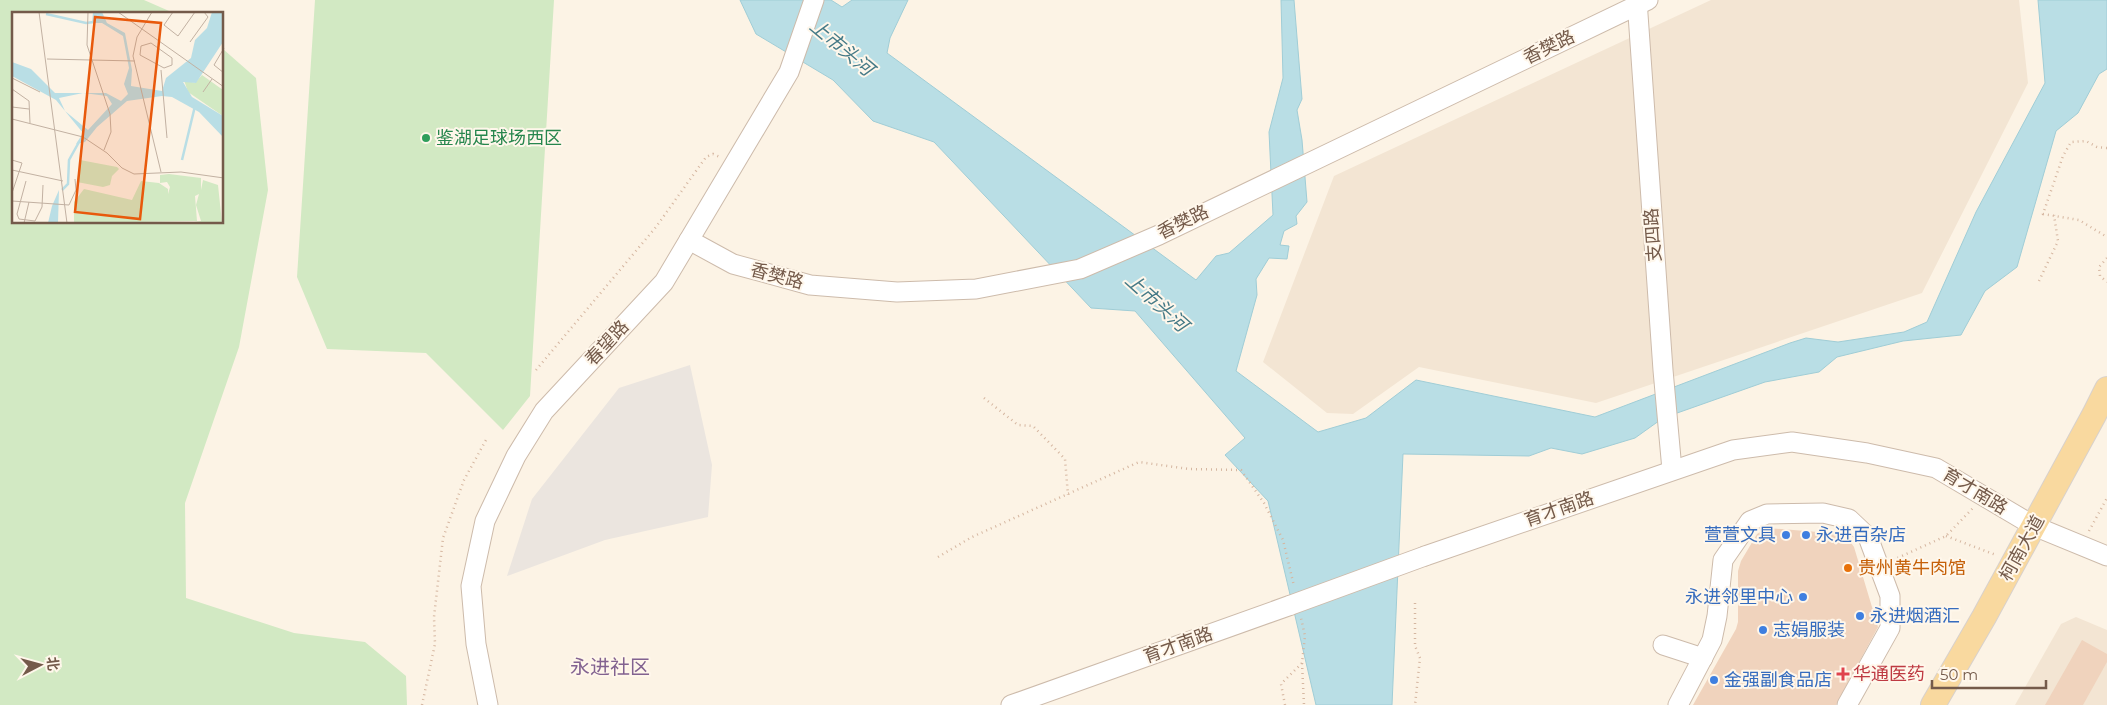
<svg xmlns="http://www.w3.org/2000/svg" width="2107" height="705" font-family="Montserrat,'Noto Sans SC',sans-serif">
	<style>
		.residential { fill: #f3e5d3 }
		.industrial { fill: #ebe5df }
		.green { fill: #d2e9c3 }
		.water { fill: #b9dee5; stroke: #a0cdd6 }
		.building { fill: #f0d3bd }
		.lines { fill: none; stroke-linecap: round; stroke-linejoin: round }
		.minor-casing { stroke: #cdbbab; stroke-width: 21 }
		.major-casing { stroke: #d8d1cc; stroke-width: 26 }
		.path { stroke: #d5b6a0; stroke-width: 2.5; stroke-dasharray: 1 4; stroke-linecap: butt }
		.minor { stroke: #fff; stroke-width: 19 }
		.major { stroke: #f9d99f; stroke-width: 24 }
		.minor-bridge-casing { stroke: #cdbbab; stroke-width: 21; stroke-linecap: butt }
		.minor-bridge { stroke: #fff; stroke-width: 19 }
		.leisure-dot { fill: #2e9e5b; stroke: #fff7eb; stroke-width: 2 }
		.shop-dot { fill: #3f7fe0; stroke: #fff7eb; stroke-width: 2 }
		.food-dot { fill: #e8710a; stroke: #fff7eb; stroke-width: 2 }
		.health-dot { fill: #e0444e; stroke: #fff7eb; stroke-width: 2 }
		.labels { text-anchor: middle; stroke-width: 4; stroke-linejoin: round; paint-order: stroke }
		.street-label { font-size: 18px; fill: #745a4a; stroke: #fff7eb }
		.leisure-label { font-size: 18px; fill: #27864d; stroke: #fff7eb; text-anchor: start }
		.shop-label { font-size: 18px; fill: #366cbe; stroke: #fff7eb; text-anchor: start }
		.food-label { font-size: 18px; fill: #c56008; stroke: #fff7eb; text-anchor: start }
		.health-label { font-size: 18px; fill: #be3a42; stroke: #fff7eb; text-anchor: start }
		.water-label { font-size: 19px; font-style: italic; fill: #457a87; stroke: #fff7eb }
		.quarter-label { font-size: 20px; fill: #826290; stroke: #fff7eb }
		.inset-river { fill: none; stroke: #b9dee5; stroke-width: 2.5 }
		.inset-road { fill: none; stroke: #c2b1a2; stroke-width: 1 }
		.view { fill: #e8590c; fill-opacity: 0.15; stroke: #e8590c; stroke-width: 2.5 }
		.inset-edge { fill: none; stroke: #745a4a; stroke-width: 2.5 }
	</style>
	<rect width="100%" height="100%" fill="#fcf3e5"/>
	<g class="residential">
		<path d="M1711 0H2019L2028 83 1922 293 1596 403 1419 367 1353 414 1327 413 1263 362 1334 176Z"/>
		<path d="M2076 617 2107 630V705H2015L2061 624Z"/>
	</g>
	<path class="industrial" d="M690 365 712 465 708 517 605 540 507 576 532 499 619 388Z"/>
	<g class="green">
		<path d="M0 0H144L176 14H14V222H222L223 49 256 78 268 190 239 347 185 503 186 598 294 633 365 642 406 676 407 705H0Z"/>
		<path d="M315 0H554L530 396 503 430 426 353 327 349 297 277Z"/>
	</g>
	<path class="water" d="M740 0H831L842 7 852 0H908L890 38 887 53 1196 280 1216 256 1229 253 1273 215 1269 132 1283 78 1281 0H1294L1302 99 1297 110 1302 140 1307 202 1296 216 1297 224 1284 231 1280 245 1289 246 1287 259 1269 258 1256 279 1257 295 1236 371 1318 432 1366 418 1416 380 1595 417 1790 343 1806 338 1838 342 1904 332 1927 322 1976 212 2045 83 2038 0H2107V69L2099 74 2078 113 2056 131 2017 267 1985 291 1961 335 1903 341 1837 357 1819 372 1765 382 1663 418 1635 438 1582 454 1551 448 1529 456 1403 454 1392 705H1316L1268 501 1225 455 1245 438 1135 311 1091 308 934 142 873 121 833 80 756 34Z"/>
	<g class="building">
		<path d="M1767 528 1830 533 1841 535 1849 540 1854 547 1878 627 1836 705H1693L1736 629 1738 622V571L1741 561 1757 534Z"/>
		<path d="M2082 640 2107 654V662L2083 705H2045Z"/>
	</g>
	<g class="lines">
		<g class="minor-casing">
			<g id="minor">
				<path d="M1637 0 1663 370 1672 470"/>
				<path d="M689 240 733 264 810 285 897 292 976 289 1080 269 1159 235 1648 0"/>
				<path d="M1425 556 1733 450 1792 442 1867 453 1936 468 2034 526 2107 556"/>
				<path d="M1663 645 1703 658"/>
				<path d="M488 705 476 644 471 586 485 521 516 456 544 411 664 282 789 72 814 0"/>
				<path d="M1011 705 1291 605"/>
				<path d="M1678 705 1712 640 1717 616 1723 560 1750 521 1767 514 1823 513 1849 519 1868 537 1890 596V628L1847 705"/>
			</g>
		</g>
		<g class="major-casing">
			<path id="major" d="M1933 705 1984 617 2094 415 2107 389"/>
		</g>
		<g class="path">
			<path d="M2107 148 2097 147 2086 141 2071 142 2063 156 2043 214 2079 220 2107 237"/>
			<path d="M2107 258 2099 267 2100 276 2107 282"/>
			<path d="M2039 281 2058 241 2054 215"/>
			<path d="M536 370 656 227 706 157 713 154 720 157"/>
			<path d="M984 398 1018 425 1033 426 1065 459 1068 495"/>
			<path d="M2089 531 2107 498"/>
			<path d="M1946 536 1996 555"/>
			<path d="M938 557 972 537 1139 462 1189 469 1241 470 1264 503 1283 540 1294 586"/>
			<path d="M1893 560 1946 536 1973 508"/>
			<path d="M1415 603V646L1420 658 1415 705"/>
			<path d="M1302 663 1304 705"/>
			<path d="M422 705 435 644 434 617 443 538 464 480 486 440"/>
			<path d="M1285 705 1281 684 1302 663 1305 636 1301 618"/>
		</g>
		<use href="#minor" class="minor"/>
		<use href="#major" class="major"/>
		<g class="minor-bridge-casing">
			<path id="minor-bridge" d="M1291 605 1425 556"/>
		</g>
		<use href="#minor-bridge" class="minor-bridge"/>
	</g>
	<circle class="leisure-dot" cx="426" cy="138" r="5"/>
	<g class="shop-dot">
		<circle cx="1786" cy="535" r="5"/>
		<circle cx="1806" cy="535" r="5"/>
		<circle cx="1803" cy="597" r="5"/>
		<circle cx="1860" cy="616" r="5"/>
		<circle cx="1763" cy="630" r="5"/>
		<circle cx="1714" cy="680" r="5"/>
	</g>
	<circle class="food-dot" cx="1848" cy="568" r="5"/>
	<path class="health-dot" d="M1840.5 666.5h5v5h5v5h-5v5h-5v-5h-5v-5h5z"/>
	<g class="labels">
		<g class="street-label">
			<text transform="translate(1549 47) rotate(-26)" y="6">香樊路</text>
			<text transform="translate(1183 222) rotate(-26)" y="6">香樊路</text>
			<text transform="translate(1653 235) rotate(-94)" y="6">支四路</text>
			<text transform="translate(777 276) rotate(15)" y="6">香樊路</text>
			<text transform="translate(607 343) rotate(-47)" y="6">春望路</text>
			<text transform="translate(1975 491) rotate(31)" y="6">育才南路</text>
			<text transform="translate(1559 509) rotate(-19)" y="6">育才南路</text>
			<text transform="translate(2022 548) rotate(-61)" y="6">柯南大道</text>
			<text transform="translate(1178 645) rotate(-20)" y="6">育才南路</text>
		</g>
		<g class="leisure-label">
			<text x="436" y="144">鉴湖足球场西区</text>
		</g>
		<g class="shop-label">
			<text x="1776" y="541" text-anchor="end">萱萱文具</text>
			<text x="1816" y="541">永进百杂店</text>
			<text x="1793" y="603" text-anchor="end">永进邻里中心</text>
			<text x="1870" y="622">永进烟酒汇</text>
			<text x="1773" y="636">志娟服装</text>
			<text x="1724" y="686">金强副食品店</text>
		</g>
		<g class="food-label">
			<text x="1858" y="574">贵州黄牛肉馆</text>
		</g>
		<g class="health-label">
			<text x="1853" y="680">华通医药</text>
		</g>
		<g class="water-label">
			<text transform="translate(842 47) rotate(40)" y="7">上市头河</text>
			<text transform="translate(1157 302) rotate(42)" y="7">上市头河</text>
		</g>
		<g class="quarter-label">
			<text x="610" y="674">永进社区</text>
		</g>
	</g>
	<g transform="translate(12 12)">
		<rect width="211" height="211" fill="#fcf3e5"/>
		<path d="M190 63 211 78V104L176 80 172 68 183 71ZM68 148 105 155 107 157 100 164 98 173 91 175 65 170ZM157 162 189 166V178L191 168 206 173 210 211H175L189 209 184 193 187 182 183 184 185 209 62 211V190L72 177 120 188 129 169 147 171 156 177V182L158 175 155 170 148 171V163Z" fill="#d2e9c3"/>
		<path d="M81 0H90L95 11 113 21 120 58 119 74 150 79 154 66 179 46 183 28 195 16 200 0H211V30L184 71 171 70 180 85 211 104V125L187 100 160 85 150 84 115 89 85 115 73 130 64 132 71 121 44 88 0 64V50L19 57 43 81H94L109 89 116 82 112 72 117 56 111 24 90 11H80ZM71 81 95 84 100 92 76 118 53 99 47 86ZM47 178 46 211H36L40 194Z" fill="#b9dee5" fill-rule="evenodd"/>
		<path class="inset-river" d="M34 2 74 11 82 10M170 148 183 94M50 178 56 172 57 148 67 130"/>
		<path class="inset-road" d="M27 0 55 211M76 0 75 33 98 102 99 120 92 138M106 0 212 75M140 0 125 25 121 44 149 160M161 0 152 13 166 24 183 0M178 30 196 5 192 0M139 31 160 46V53L152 56 128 43 129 34ZM212 36 202 53 212 61M35 47 123 49M149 58 155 126M0 66 28 80M0 77 17 89 18 111M191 80 200 67M0 95 17 97M0 107 71 125 95 141 110 156 122 162 169 160 212 166M0 148 10 151 0 181M0 158 51 169M14 169 5 202 7 207 23 209 30 195 31 173M0 189 57 193 64 178 63 167M12 211 17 190"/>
		<path class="view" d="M83 5 149 11 128 207 63 200Z"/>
		<rect width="211" height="211" class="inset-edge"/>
	</g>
	<g transform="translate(40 665) rotate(84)" stroke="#fff7eb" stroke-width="4" paint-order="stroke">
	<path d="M0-4L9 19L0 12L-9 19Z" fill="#745a4a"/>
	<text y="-8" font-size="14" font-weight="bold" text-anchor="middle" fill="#745a4a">北</text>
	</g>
	<path d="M1932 680v8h114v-8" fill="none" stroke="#745a4a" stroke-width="2.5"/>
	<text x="1940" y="680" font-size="15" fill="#745a4a" stroke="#fff7eb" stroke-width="4" paint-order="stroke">50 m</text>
</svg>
